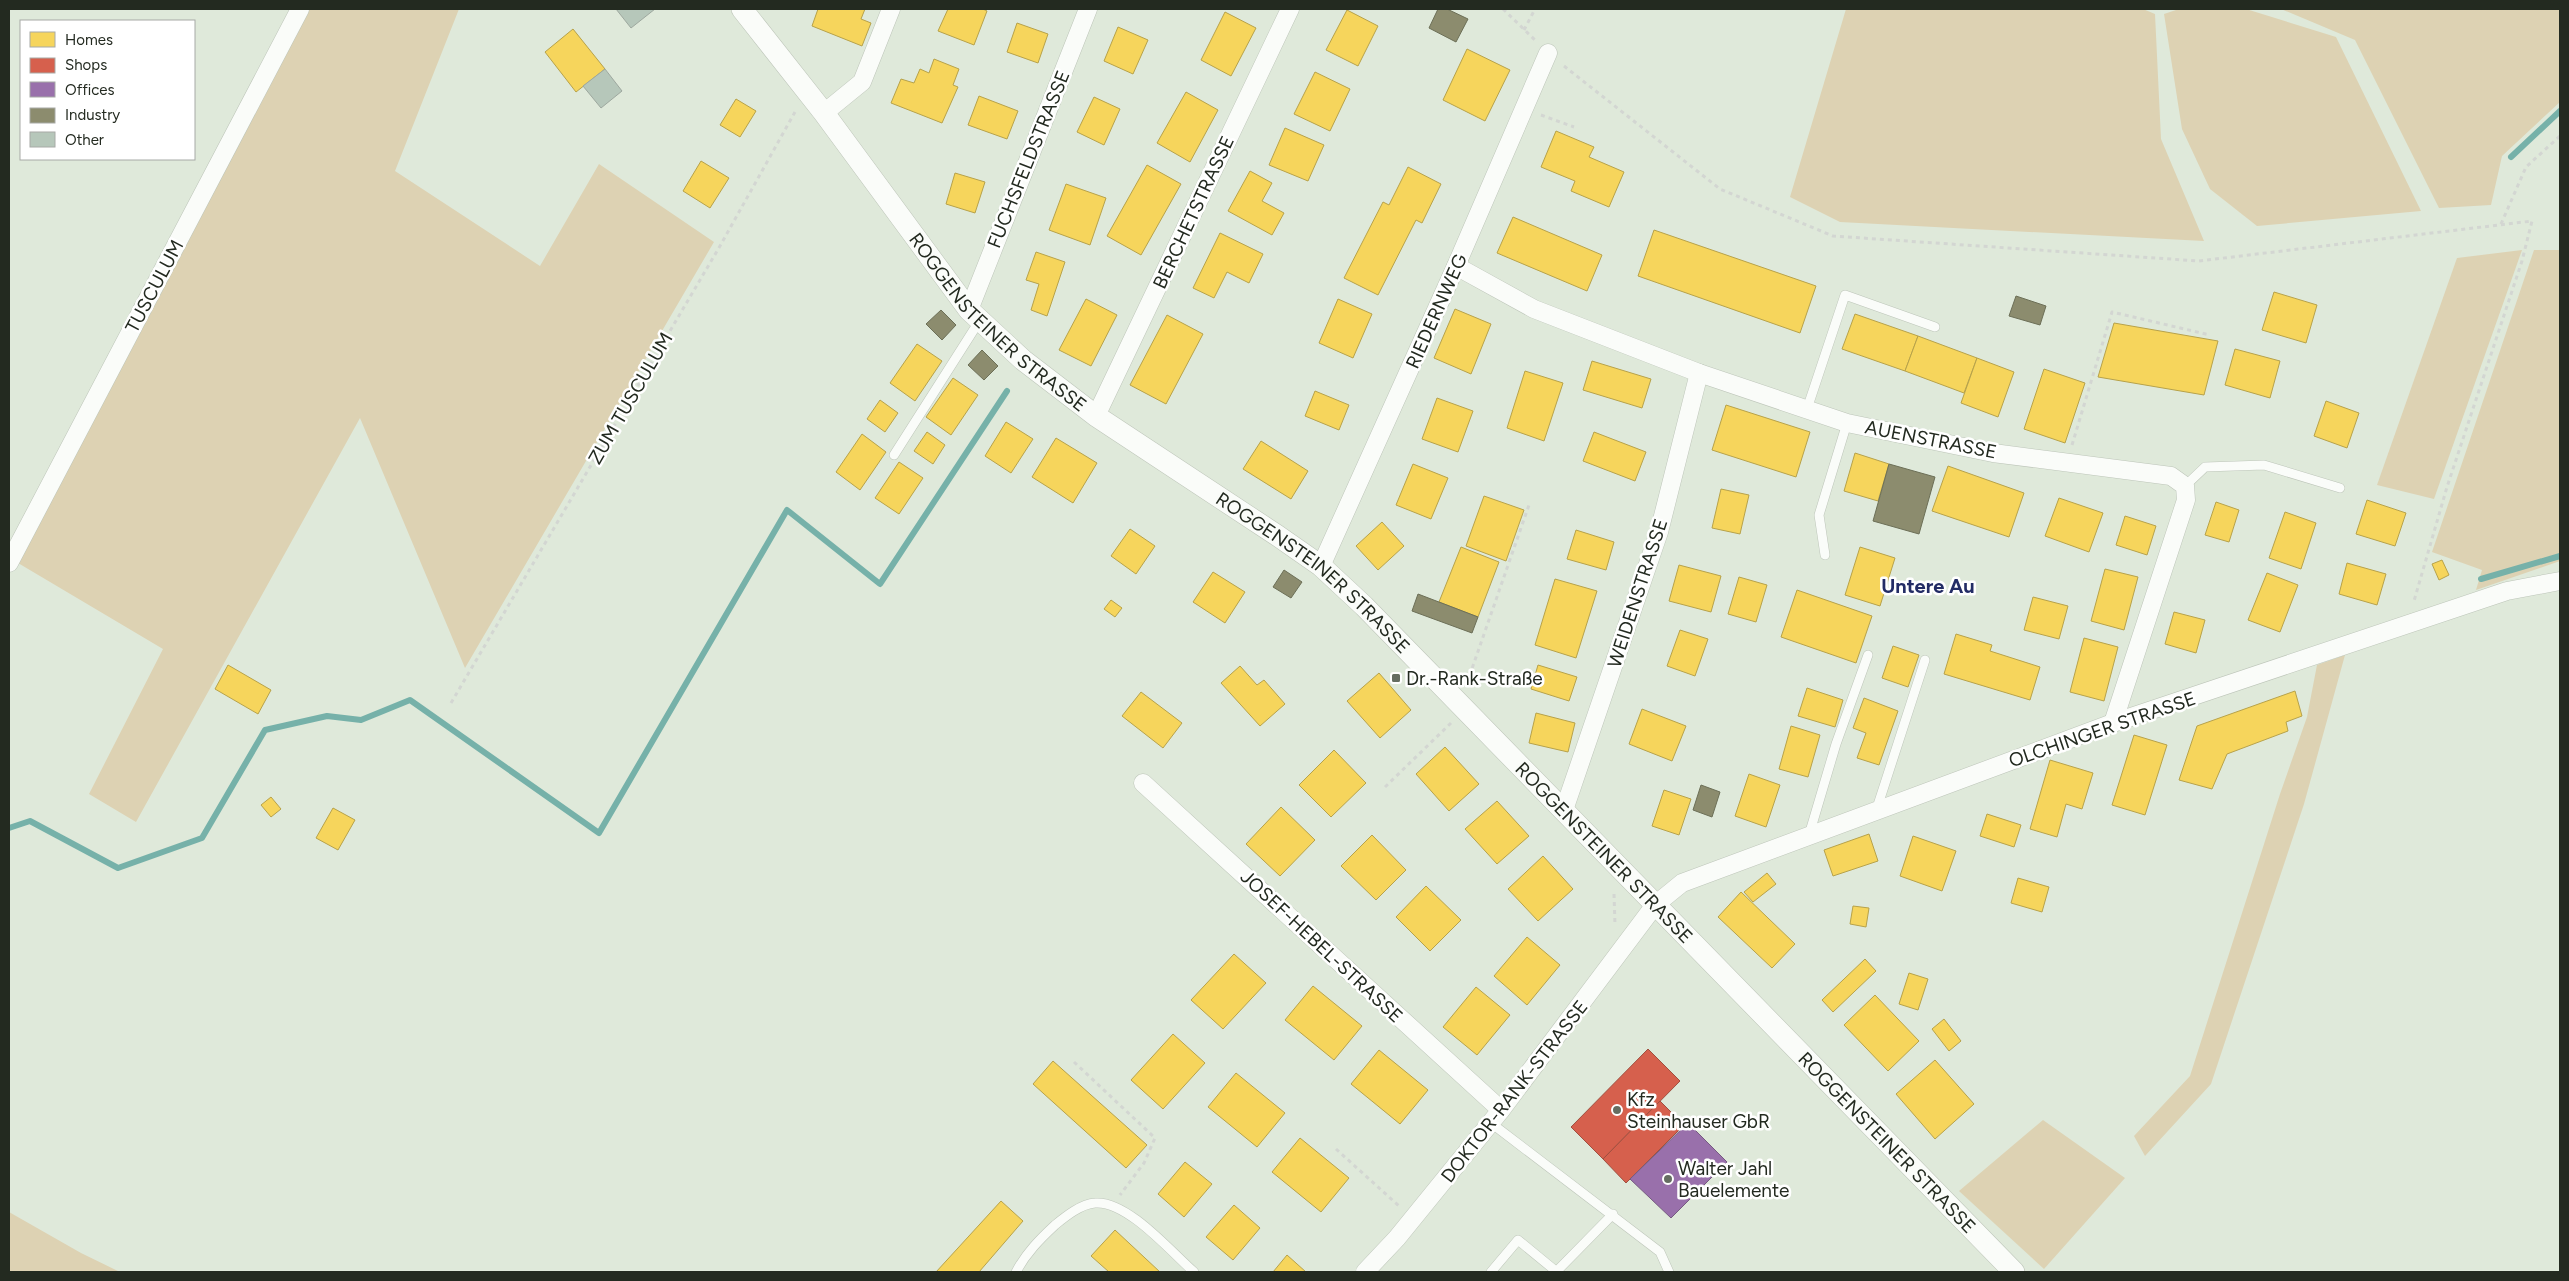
<svg xmlns="http://www.w3.org/2000/svg" width="2569" height="1281" font-family="Figtree,sans-serif">
	<style>
		.green { fill: #ddd2b3 }
		.homes { fill: #f6d55c; stroke: #b7a24a }
		.shops { fill: #d6604d; stroke: #a05040 }
		.offices { fill: #9970ab; stroke: #765b81 }
		.industry { fill: #8c8c6e; stroke: #6c6f57 }
		.lines { fill: none; stroke-linecap: round; stroke-linejoin: round }
		.stream { stroke: #76b1a9; stroke-width: 6 }
		.building { fill: #b6c7ba; stroke: #9ea89f }
		.service-casing { stroke: #bdc5b9; stroke-width: 10 }
		.minor-casing { stroke: #bdc5b9; stroke-width: 19 }
		.tertiary-casing { stroke: #bdc5b9; stroke-width: 22 }
		.path { stroke: #d3d6d2; stroke-width: 3; stroke-dasharray: 4 4; stroke-linecap: butt }
		.service { stroke: #fafcf9; stroke-width: 9 }
		.minor { stroke: #fafcf9; stroke-width: 18 }
		.tertiary { stroke: #fafcf9; stroke-width: 21 }
		.poi-dot { fill: #656d61; stroke: #fff; stroke-width: 2 }
		.labels { text-anchor: middle; stroke-width: 5; stroke-linejoin: round; paint-order: stroke }
		.street-label { font-size: 19px; fill: #232a20; stroke: #fff }
		.poi-label { font-size: 19px; fill: #232a20; stroke: #fff; text-anchor: start }
		.neighbourhood-label { font-size: 20px; font-weight: bold; fill: #232c65; stroke: #fff }
	</style>
	<rect width="100%" height="100%" fill="#dfe9da"/>
	<g class="green">
		<path d="M308 9H459L395 171 540 266 599 164 714 242 465 668 360 418 136 822 89 794 163 649 18 563Z"/>
		<path d="M1846 9H2143L2155 14 2161 139 2204 241 1840 222 1790 197Z"/>
		<path d="M2179 9H2246L2336 37 2421 211 2257 226 2210 189 2182 129 2164 14Z"/>
		<path d="M2281 9H2560V102L2502 156 2491 205 2439 208 2355 40Z"/>
		<path d="M2522 250 2434 499 2377 485 2457 258Z"/>
		<path d="M2534 250H2560V561L2476 590 2482 570 2432 552Z"/>
		<path d="M2345 655 2304 804 2211 1084 2145 1156 2134 1136 2190 1076 2280 794 2307 717 2317 665Z"/>
		<path d="M2043 1120 2125 1178 2044 1269 1959 1191Z"/>
		<path d="M9 1212 81 1253 120 1272H9Z"/>
	</g>
	<g class="homes">
		<path d="M818 9H865L861 19 871 23 862 46 812 26Z"/>
		<path d="M948 9H983L987 11 974 45 938 31Z"/>
		<path d="M1347 10 1378 26 1358 66 1326 50Z"/>
		<path d="M1225 12 1256 28 1231 76 1201 60Z"/>
		<path d="M1017 23 1048 34 1038 63 1007 52Z"/>
		<path d="M1118 27 1148 40 1133 74 1104 61Z"/>
		<path d="M573 29 605 69 576 92 545 52Z"/>
		<path d="M1467 49 1510 70 1485 121 1443 100Z"/>
		<path d="M934 59 959 69 953 85 958 87 942 123 891 103 901 79 914 83 920 69 929 73Z"/>
		<path d="M1315 72 1350 89 1330 131 1294 114Z"/>
		<path d="M1186 92 1218 110 1190 162 1157 143Z"/>
		<path d="M979 96 1018 111 1007 139 968 125Z"/>
		<path d="M1094 97 1120 109 1104 145 1077 132Z"/>
		<path d="M736 99 756 111 740 137 720 125Z"/>
		<path d="M1285 128 1324 145 1308 181 1269 165Z"/>
		<path d="M1556 131 1594 147 1589 157 1624 172 1609 207 1571 191 1575 181 1541 167Z"/>
		<path d="M701 161 729 178 710 208 683 191Z"/>
		<path d="M1147 165 1181 184 1141 255 1107 236Z"/>
		<path d="M1408 167 1441 184 1422 223 1416 220 1378 295 1344 278 1383 202 1389 205Z"/>
		<path d="M1250 171 1272 183 1262 201 1284 213 1272 235 1228 211Z"/>
		<path d="M955 173 985 182 975 213 946 204Z"/>
		<path d="M1066 184 1106 198 1090 245 1049 230Z"/>
		<path d="M1513 217 1602 255 1587 291 1497 253Z"/>
		<path d="M1654 230 1816 286 1800 333 1638 276Z"/>
		<path d="M1220 233 1263 254 1249 283 1227 272 1214 298 1193 288Z"/>
		<path d="M1036 252 1065 262 1047 316 1031 310 1039 284 1026 280Z"/>
		<path d="M2274 292 2317 305 2306 343 2262 330Z"/>
		<path d="M1086 299 1117 315 1091 366 1059 350Z"/>
		<path d="M1338 299 1372 314 1353 358 1319 343Z"/>
		<path d="M1455 309 1491 324 1471 374 1434 358Z"/>
		<path d="M1855 314 1918 336 1905 371 1842 349Z"/>
		<path d="M1167 315 1203 334 1166 404 1130 385Z"/>
		<path d="M2114 323 2218 341 2204 395 2098 377Z"/>
		<path d="M1918 336 1977 358 1964 393 1905 371Z"/>
		<path d="M917 344 942 361 915 401 890 383Z"/>
		<path d="M2235 349 2280 361 2270 398 2225 385Z"/>
		<path d="M1977 358 2014 372 1998 417 1961 403Z"/>
		<path d="M1592 361 1651 379 1642 408 1583 390Z"/>
		<path d="M2044 369 2085 383 2065 443 2024 429Z"/>
		<path d="M1525 371 1563 383 1544 441 1507 428Z"/>
		<path d="M953 378 978 395 951 435 926 417Z"/>
		<path d="M1315 391 1349 405 1339 430 1305 416Z"/>
		<path d="M1437 398 1473 411 1458 452 1422 439Z"/>
		<path d="M880 400 898 413 885 432 867 419Z"/>
		<path d="M2326 401 2359 413 2347 448 2314 436Z"/>
		<path d="M1726 405 1810 432 1796 477 1712 450Z"/>
		<path d="M1006 422 1033 439 1011 473 985 456Z"/>
		<path d="M927 432 945 445 933 464 914 451Z"/>
		<path d="M1594 432 1646 452 1635 481 1583 461Z"/>
		<path d="M862 434 886 452 860 490 836 472Z"/>
		<path d="M1056 438 1097 463 1073 503 1032 477Z"/>
		<path d="M1261 441 1308 471 1291 499 1243 469Z"/>
		<path d="M1855 453 1889 464 1878 501 1844 491Z"/>
		<path d="M899 462 923 478 899 514 875 498Z"/>
		<path d="M1413 464 1448 478 1431 519 1396 505Z"/>
		<path d="M1948 466 2024 493 2009 537 1932 511Z"/>
		<path d="M1721 489 1749 495 1740 534 1712 528Z"/>
		<path d="M1484 496 1524 510 1506 561 1466 546Z"/>
		<path d="M2059 498 2103 513 2089 552 2045 536Z"/>
		<path d="M2367 500 2406 513 2395 546 2356 534Z"/>
		<path d="M2216 502 2239 510 2229 542 2205 535Z"/>
		<path d="M2285 512 2316 523 2301 569 2269 558Z"/>
		<path d="M2125 516 2156 526 2147 555 2116 545Z"/>
		<path d="M1382 522 1404 546 1378 570 1356 546Z"/>
		<path d="M1130 529 1155 546 1136 574 1111 556Z"/>
		<path d="M1576 530 1614 542 1606 570 1567 559Z"/>
		<path d="M1461 547 1499 562 1478 617 1439 602Z"/>
		<path d="M1860 547 1895 558 1880 606 1845 595Z"/>
		<path d="M2442 560 2449 575 2439 580 2432 564Z"/>
		<path d="M2347 563 2386 574 2377 605 2339 594Z"/>
		<path d="M1679 565 1721 576 1711 612 1669 601Z"/>
		<path d="M2105 569 2138 577 2124 630 2091 621Z"/>
		<path d="M1213 572 1245 592 1225 623 1193 602Z"/>
		<path d="M2267 573 2298 585 2280 632 2248 620Z"/>
		<path d="M1739 577 1767 585 1756 622 1728 614Z"/>
		<path d="M1555 579 1597 591 1576 658 1535 645Z"/>
		<path d="M1797 590 1872 616 1856 663 1781 637Z"/>
		<path d="M2033 597 2068 606 2059 639 2024 630Z"/>
		<path d="M1111 600 1122 608 1115 617 1104 609Z"/>
		<path d="M2174 612 2205 620 2196 653 2165 644Z"/>
		<path d="M1680 630 1708 639 1695 676 1667 666Z"/>
		<path d="M1956 634 1992 645 1990 651 2040 667 2030 700 1944 674Z"/>
		<path d="M2084 638 2118 647 2104 701 2070 692Z"/>
		<path d="M1893 646 1919 655 1908 687 1882 678Z"/>
		<path d="M228 665 271 690 258 714 215 689Z"/>
		<path d="M1538 665 1577 677 1569 701 1531 689Z"/>
		<path d="M1240 666 1257 685 1264 680 1285 704 1260 726 1221 683Z"/>
		<path d="M1379 673 1411 710 1380 738 1347 701Z"/>
		<path d="M1807 688 1843 700 1835 727 1798 716Z"/>
		<path d="M2295 691 2302 716 2286 722 2288 731 2227 754 2212 789 2179 780 2197 726Z"/>
		<path d="M1141 692 1182 723 1163 748 1122 716Z"/>
		<path d="M1864 698 1898 711 1879 765 1857 758 1866 733 1853 728Z"/>
		<path d="M1642 709 1686 726 1672 761 1629 744Z"/>
		<path d="M1536 713 1575 723 1568 752 1529 743Z"/>
		<path d="M1791 726 1820 735 1808 777 1779 769Z"/>
		<path d="M2134 735 2167 745 2145 815 2112 805Z"/>
		<path d="M1445 747 1479 784 1449 811 1416 774Z"/>
		<path d="M1334 750 1366 783 1331 817 1299 785Z"/>
		<path d="M2050 760 2093 773 2082 809 2066 804 2057 837 2030 829Z"/>
		<path d="M1749 774 1780 785 1766 827 1735 816Z"/>
		<path d="M1664 790 1691 799 1679 835 1652 826Z"/>
		<path d="M271 797 281 809 271 817 261 805Z"/>
		<path d="M1497 801 1529 836 1497 864 1465 829Z"/>
		<path d="M1281 807 1315 840 1280 876 1246 844Z"/>
		<path d="M333 808 355 820 338 850 316 838Z"/>
		<path d="M1987 814 2021 825 2014 847 1980 836Z"/>
		<path d="M1869 834 1878 861 1833 876 1824 850Z"/>
		<path d="M1372 835 1406 870 1376 900 1341 866Z"/>
		<path d="M1913 836 1956 851 1942 891 1900 876Z"/>
		<path d="M1543 856 1573 889 1538 921 1508 889Z"/>
		<path d="M1767 873 1776 884 1753 902 1744 892Z"/>
		<path d="M2018 878 2049 887 2042 912 2011 903Z"/>
		<path d="M1426 886 1461 920 1430 951 1396 917Z"/>
		<path d="M1741 892 1795 944 1772 968 1718 917Z"/>
		<path d="M1853 906 1869 908 1866 927 1850 924Z"/>
		<path d="M1527 937 1560 965 1527 1005 1494 976Z"/>
		<path d="M1234 954 1266 983 1223 1029 1191 1000Z"/>
		<path d="M1865 959 1876 971 1833 1012 1822 1000Z"/>
		<path d="M1909 973 1928 979 1918 1010 1899 1004Z"/>
		<path d="M1313 986 1362 1026 1334 1060 1285 1020Z"/>
		<path d="M1476 987 1510 1015 1477 1055 1443 1027Z"/>
		<path d="M1875 995 1919 1041 1888 1071 1844 1025Z"/>
		<path d="M1944 1019 1961 1041 1949 1051 1932 1029Z"/>
		<path d="M1173 1034 1205 1063 1163 1109 1131 1080Z"/>
		<path d="M1379 1050 1428 1090 1400 1124 1351 1084Z"/>
		<path d="M1935 1060 1974 1104 1935 1139 1896 1094Z"/>
		<path d="M1053 1061 1147 1145 1126 1168 1033 1084Z"/>
		<path d="M1236 1073 1285 1113 1257 1147 1208 1107Z"/>
		<path d="M1300 1138 1349 1178 1321 1212 1272 1172Z"/>
		<path d="M1185 1162 1212 1184 1184 1217 1158 1194Z"/>
		<path d="M1001 1201 1023 1221 979 1272H936Z"/>
		<path d="M1234 1205 1260 1228 1233 1260 1206 1237Z"/>
		<path d="M1115 1230 1160 1272H1109L1091 1256Z"/>
		<path d="M1287 1255 1306 1272H1273Z"/>
	</g>
	<g class="shops">
		<path d="M1648 1049 1680 1081 1603 1159 1571 1127Z"/>
		<path d="M1660 1101 1684 1125 1626 1183 1603 1159Z"/>
	</g>
	<path class="offices" d="M1688 1123 1727 1162 1671 1218 1630 1179Z"/>
	<g class="industry">
		<path d="M1438 9H1447L1468 19 1456 42 1429 28Z"/>
		<path d="M2016 296 2046 306 2040 325 2009 316Z"/>
		<path d="M941 310 956 325 942 340 926 324Z"/>
		<path d="M982 350 998 366 984 380 968 365Z"/>
		<path d="M1889 464 1935 477 1919 534 1873 521Z"/>
		<path d="M1284 570 1302 582 1291 598 1273 587Z"/>
		<path d="M1418 594 1478 617 1472 633 1412 611Z"/>
		<path d="M1701 785 1720 792 1712 817 1693 810Z"/>
	</g>
	<g class="lines">
		<g class="stream">
			<path d="M2511 157 2560 111"/>
			<path d="M2481 579 2560 556"/>
			<path d="M9 828 30 821 118 868 202 838 265 730 327 716 361 720 410 700 599 833 787 510 880 584 1007 391"/>
		</g>
	</g>
	<g class="building">
		<path d="M616 9H655L631 28Z"/>
		<path d="M605 69 622 91 601 108 583 86Z"/>
	</g>
	<g class="lines">
		<g class="service-casing">
			<g id="service">
				<path d="M1807 409 1845 295 1935 327"/>
				<path d="M894 455 980 320"/>
				<path d="M2185 486 2205 467 2264 465 2340 488"/>
				<path d="M1825 555 1819 515 1847 423"/>
				<path d="M1876 811 1925 660"/>
				<path d="M1809 835 1836 744 1868 655"/>
				<path d="M1491 1123 1660 1252 1669 1272"/>
				<path d="M1016 1272C1026 1253 1040 1239 1055 1225 1066 1216 1081 1204 1095 1203 1127 1200 1171 1252 1194 1272"/>
				<path d="M1491 1272 1518 1240 1557 1272"/>
				<path d="M1556 1272 1613 1214"/>
			</g>
		</g>
		<g class="minor-casing">
			<g id="minor">
				<path d="M824 113 862 82 891 9"/>
				<path d="M1456 266 1534 309 1699 373 1847 423 1993 453 2171 476 2185 486 2186 500 2113 723"/>
				<path d="M969 310 1088 9"/>
				<path d="M1096 416 1290 9"/>
				<path d="M9 563 300 9"/>
				<path d="M1321 566 1456 266 1548 53"/>
				<path d="M1143 783 1501 1110"/>
				<path d="M1564 810 1659 532 1699 373"/>
				<path d="M1365 1272 1397 1238 1501 1110 1655 905 1682 883 2113 723 2507 591 2560 581"/>
			</g>
		</g>
		<g class="tertiary-casing">
			<g id="tertiary">
				<path id="s1" d="M742 9 824 113 969 310 1023 360 1096 416 1278 536 1321 566 1364 606 2014 1272"/>
			</g>
		</g>
		<g class="path">
			<path d="M1503 9 1535 40"/>
			<path d="M1524 30 1535 9"/>
			<path d="M1564 66 1720 189 1833 236 2199 261 2532 221 2522 261 2447 487 2414 601"/>
			<path d="M1541 115 1574 127"/>
			<path d="M2501 224 2526 167 2560 136"/>
			<path d="M2072 445 2112 312 2210 335"/>
			<path d="M1467 683 1529 505"/>
			<path d="M451 703 720 246 795 112"/>
			<path d="M1385 787 1451 723"/>
			<path d="M1614 894 1615 925"/>
			<path d="M1074 1062 1155 1138 1144 1163 1120 1195"/>
			<path d="M1336 1149 1399 1206"/>
		</g>
		<use href="#service" class="service"/>
		<use href="#minor" class="minor"/>
		<use href="#tertiary" class="tertiary"/>
	</g>
	<g class="poi-dot">
		<rect x="1391" y="673" width="10" height="10" rx="2.5"/>
		<circle cx="1617" cy="1110" r="5"/>
		<circle cx="1668" cy="1179" r="5"/>
	</g>
	<g class="labels">
		<g class="street-label">
			<text transform="translate(1028 159) rotate(-68)" y="7">FUCHSFELDSTRASSE</text>
			<text transform="translate(1193 212) rotate(-65)" y="7">BERCHETSTRASSE</text>
			<text transform="translate(154 286) rotate(-62)" y="7">TUSCULUM</text>
			<text transform="translate(1436 311) rotate(-66)" y="7">RIEDERNWEG</text>
			<text dy="7" stroke="none"><textPath href="#s1" startOffset="406">ROGGENSTEINER STRASSE</textPath></text>
			<text transform="translate(630 398) rotate(-60)" y="7">ZUM TUSCULUM</text>
			<text transform="translate(1931 439) rotate(11)" y="7">AUENSTRASSE</text>
			<text dy="7" stroke="none"><textPath href="#s1" startOffset="811">ROGGENSTEINER STRASSE</textPath></text>
			<text transform="translate(1637 593) rotate(-72)" y="7">WEIDENSTRASSE</text>
			<text transform="translate(2102 729) rotate(-19)" y="7">OLCHINGER STRASSE</text>
			<text dy="7" stroke="none"><textPath href="#s1" startOffset="1216">ROGGENSTEINER STRASSE</textPath></text>
			<text transform="translate(1322 946) rotate(43)" y="7">JOSEF-HEBEL-STRASSE</text>
			<text transform="translate(1514 1091) rotate(-52)" y="7">DOKTOR-RANK-STRASSE</text>
			<text dy="7" stroke="none"><textPath href="#s1" startOffset="1621">ROGGENSTEINER STRASSE</textPath></text>
		</g>
		<g class="poi-label">
			<text x="1406" y="685">Dr.-Rank-Straße</text>
			<text x="1627" y="1106">Kfz<tspan x="1627" dy="22">Steinhauser GbR</tspan></text>
			<text x="1678" y="1175">Walter Jahl<tspan x="1678" dy="22">Bauelemente</tspan></text>
		</g>
		<g class="neighbourhood-label">
			<text x="1928" y="593">Untere Au</text>
		</g>
	</g>
	<rect width="2569" height="1281" fill="none" stroke="#232a20" stroke-width="20"/>
	<rect x="20" y="20" width="175" height="140" fill="#ffffff" stroke="#a7aaa6"/>
	<rect x="30" y="32" width="25" height="15" fill="#f6d55c" stroke="#a7aaa6"/>
	<text x="65" y="45" font-size="15" fill="#232a20">Homes</text>
	<rect x="30" y="58" width="25" height="15" fill="#d6604d" stroke="#a7aaa6"/>
	<text x="65" y="70" font-size="15" fill="#232a20">Shops</text>
	<rect x="30" y="82" width="25" height="15" fill="#9970ab" stroke="#a7aaa6"/>
	<text x="65" y="95" font-size="15" fill="#232a20">Offices</text>
	<rect x="30" y="108" width="25" height="15" fill="#8c8c6e" stroke="#a7aaa6"/>
	<text x="65" y="120" font-size="15" fill="#232a20">Industry</text>
	<rect x="30" y="132" width="25" height="15" fill="#b6c7ba" stroke="#a7aaa6"/>
	<text x="65" y="145" font-size="15" fill="#232a20">Other</text>
</svg>
